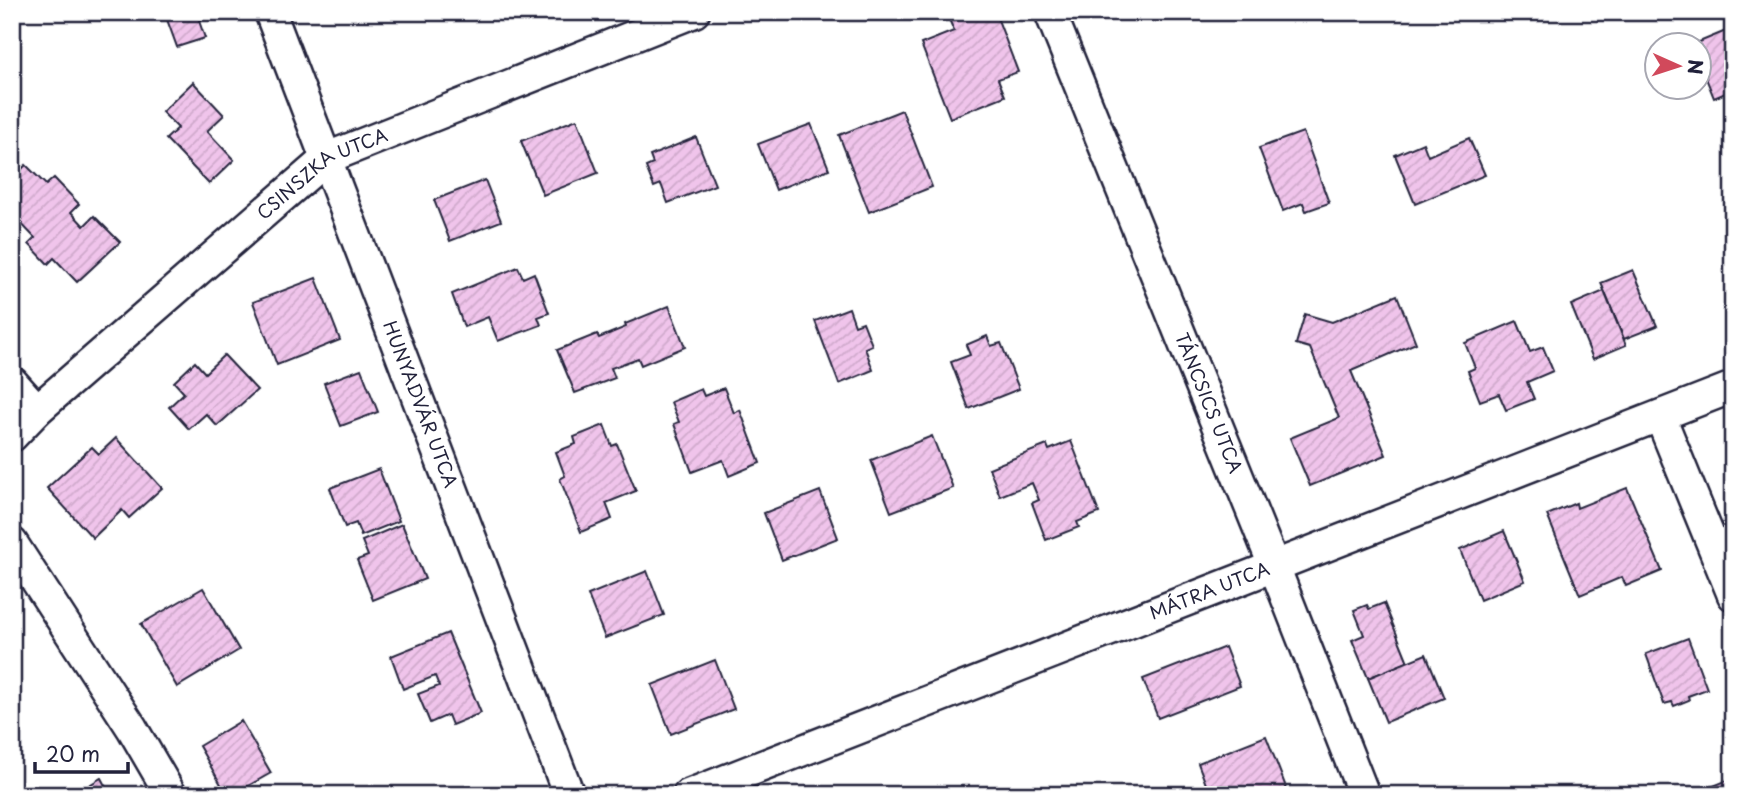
<svg xmlns="http://www.w3.org/2000/svg" width="1745" height="807" font-family="'Playpen Sans',sans-serif">
	<style>
		.building { fill: url(#building-hatch); stroke: #22223b; stroke-width: 2 }
		.lines { fill: none; stroke-linecap: round; stroke-linejoin: round }
		.street-casing { stroke: #22223b; stroke-width: 35 }
		.street { stroke: #fff; stroke-width: 30 }
		.labels { text-anchor: middle; stroke-width: 5; stroke-linejoin: round; paint-order: stroke }
		.street-label { font-size: 18px; fill: #22223b; stroke: #fff }
	</style>
	<defs>
		<pattern id="building-hatch" width="6" height="6" patternUnits="userSpaceOnUse" patternTransform="scale(1.75)"><rect width="6" height="6" fill="#f0c4eb"/><path d="M-1 1l2-2M0 6l6-6M5 7l2-2" fill="none" stroke="#cea8ca"/></pattern>
	</defs>
	<rect width="100%" height="100%" fill="#fff"/>
	<filter id="ink" filterUnits="userSpaceOnUse"><feTurbulence type="fractalNoise" baseFrequency=".0143" numOctaves="2"/><feDisplacementMap in="SourceGraphic" scale="14" xChannelSelector="R" yChannelSelector="G"/><feConvolveMatrix kernelMatrix="1 2 1 2 8 2 1 2 1" color-interpolation-filters="sRGB"/></filter>
	<g filter="url(#ink)">
		<g class="building">
			<path d="M156 12H210L211 17 199 21 205 38 177 47 165 14 157 17Z"/>
			<path d="M946 12H995L1018 72 998 79 1005 96 950 118 921 44 954 31Z"/>
			<path d="M1733 28V90L1714 98 1700 63V46L1692 45Z"/>
			<path d="M193 82 224 115 207 131 234 160 209 184 166 139 178 128 162 112Z"/>
			<path d="M902 110 932 187 869 212 839 135Z"/>
			<path d="M577 119 598 173 543 195 521 141Z"/>
			<path d="M811 124 829 169 776 190 758 144Z"/>
			<path d="M1303 132 1329 203 1306 211 1303 203 1283 211 1259 148Z"/>
			<path d="M696 137 715 185 668 203 661 184 654 187 646 167 653 164 650 156Z"/>
			<path d="M1469 138 1485 175 1415 204 1395 155 1423 143 1428 156Z"/>
			<path d="M26 165 46 185 54 178 79 204 71 212 84 226 94 216 120 242 77 282 54 258 48 264 29 244 35 238 16 218 12 222V178Z"/>
			<path d="M485 180 501 221 450 241 434 200Z"/>
			<path d="M518 267 523 278 534 273 549 313 538 317 541 325 498 341 488 317 464 327 452 294Z"/>
			<path d="M1633 270 1657 326 1624 339 1601 283Z"/>
			<path d="M316 278 340 340 277 365 253 302Z"/>
			<path d="M1604 291 1626 345 1593 359 1571 305Z"/>
			<path d="M1397 295 1416 343 1351 371 1386 455 1310 486 1290 438 1339 418 1310 348 1296 344 1305 314 1332 322Z"/>
			<path d="M669 306 685 347 641 365 638 358 611 368 615 378 575 393 557 350 597 334 599 338 626 327 625 324Z"/>
			<path d="M849 308 855 325 863 322 872 345 865 348 873 370 839 384 815 321Z"/>
			<path d="M1517 321 1530 352 1543 347 1553 371 1527 382 1534 399 1506 410 1499 394 1480 401 1468 371 1475 368 1465 343Z"/>
			<path d="M987 336 991 346 1001 343 1019 389 969 409 951 362 970 355 966 345Z"/>
			<path d="M224 355 257 390 217 426 206 414 189 429 169 407 184 393 174 382 195 362 205 373Z"/>
			<path d="M361 369 378 412 341 426 324 383Z"/>
			<path d="M724 388 734 413 740 410 760 463 729 476 723 460 692 472 674 424 679 422 671 402 701 389 704 396Z"/>
			<path d="M604 425 612 446 617 444 636 491 606 503 612 519 581 532 560 479 565 476 556 452 576 444 574 437Z"/>
			<path d="M932 436 953 488 891 512 871 460Z"/>
			<path d="M116 438 162 488 129 518 122 510 93 538 47 488 92 447 99 454Z"/>
			<path d="M1071 441 1099 513 1077 522 1079 527 1046 540 1032 503 1039 500 1032 483 1000 496 989 468 1047 445 1049 450Z"/>
			<path d="M379 469 399 521 361 536 356 523 345 527 330 488Z"/>
			<path d="M1627 488 1662 571 1626 586 1622 577 1580 595 1547 515 1576 503 1577 508Z"/>
			<path d="M820 491 838 538 782 560 764 513Z"/>
			<path d="M402 524 425 579 373 600 357 560 368 556 362 541Z"/>
			<path d="M1504 531 1525 581 1480 600 1460 550Z"/>
			<path d="M647 571 664 615 605 638 588 595Z"/>
			<path d="M203 588 239 650 177 687 141 624Z"/>
			<path d="M1384 603 1408 662 1368 678 1352 640 1364 635 1354 610 1367 605 1369 609Z"/>
			<path d="M448 633 481 713 452 725 448 715 430 723 418 694 439 686 435 676 403 689 391 656Z"/>
			<path d="M1688 638 1707 689 1688 696 1689 700 1674 706 1672 702 1664 704 1646 654Z"/>
			<path d="M1225 647 1240 686 1158 718 1143 679Z"/>
			<path d="M1426 654 1444 698 1386 722 1368 678Z"/>
			<path d="M715 660 734 709 671 734 652 685Z"/>
			<path d="M241 721 271 773 232 795H227L199 746Z"/>
			<path d="M1266 736 1289 795H1210L1198 763Z"/>
			<path d="M101 778 110 795H73Z"/>
			<path d="M1733 778V795H1702L1701 791Z"/>
			<path d="M1483 787 1486 795H1465Z"/>
		</g>
		<g class="lines">
			<g class="street-casing">
				<g id="street">
					<path id="s1" d="M270 12 569 795"/>
					<path id="s2" d="M1050 12 1274 566 1364 795"/>
					<path d="M12 382 37 410"/>
					<path d="M1660 416 1733 595"/>
					<path id="s3" d="M12 436 37 410 327 158 694 12"/>
					<path d="M12 543 132 728 171 795"/>
					<path id="s4" d="M688 795 1733 387"/>
				</g>
			</g>
			<use href="#street" class="street"/>
		</g>
	</g>
	<g class="labels">
		<g class="street-label">
			<text dy="6" stroke="none"><textPath href="#s3" startOffset="408">CSINSZKA UTCA</textPath></text>
			<text dy="6" stroke="none"><textPath href="#s1" startOffset="420">HUNYADVÁR UTCA</textPath></text>
			<text dy="6" stroke="none"><textPath href="#s2" startOffset="422">TÁNCSICS UTCA</textPath></text>
			<text dy="6" stroke="none"><textPath href="#s4" startOffset="560">MÁTRA UTCA</textPath></text>
		</g>
	</g>
	<rect width="1745" height="807" fill="none" stroke="#fff" stroke-width="42"/>
	<rect x="21" y="21" width="1703" height="765" fill="none" stroke="#22223b" stroke-width="2.5" filter="url(#ink)"/>
	<g transform="translate(1678 66) rotate(93)"><circle r="33" fill="#ffffff" stroke="#a7a7b1" stroke-width="2"/>
	<path d="M0-5L12 26L0 18L-12 26Z" fill="#d1495b"/>
	<text y="-10" font-size="19" font-weight="bold" text-anchor="middle" fill="#22223b">N</text>
	</g>
	<path d="M35 762v10h93v-10" fill="none" stroke="#22223b" stroke-width="3.5"/>
	<text x="46" y="762" font-size="21" fill="#22223b" stroke="#ffffff" stroke-width="5" paint-order="stroke">20 m</text>
</svg>
